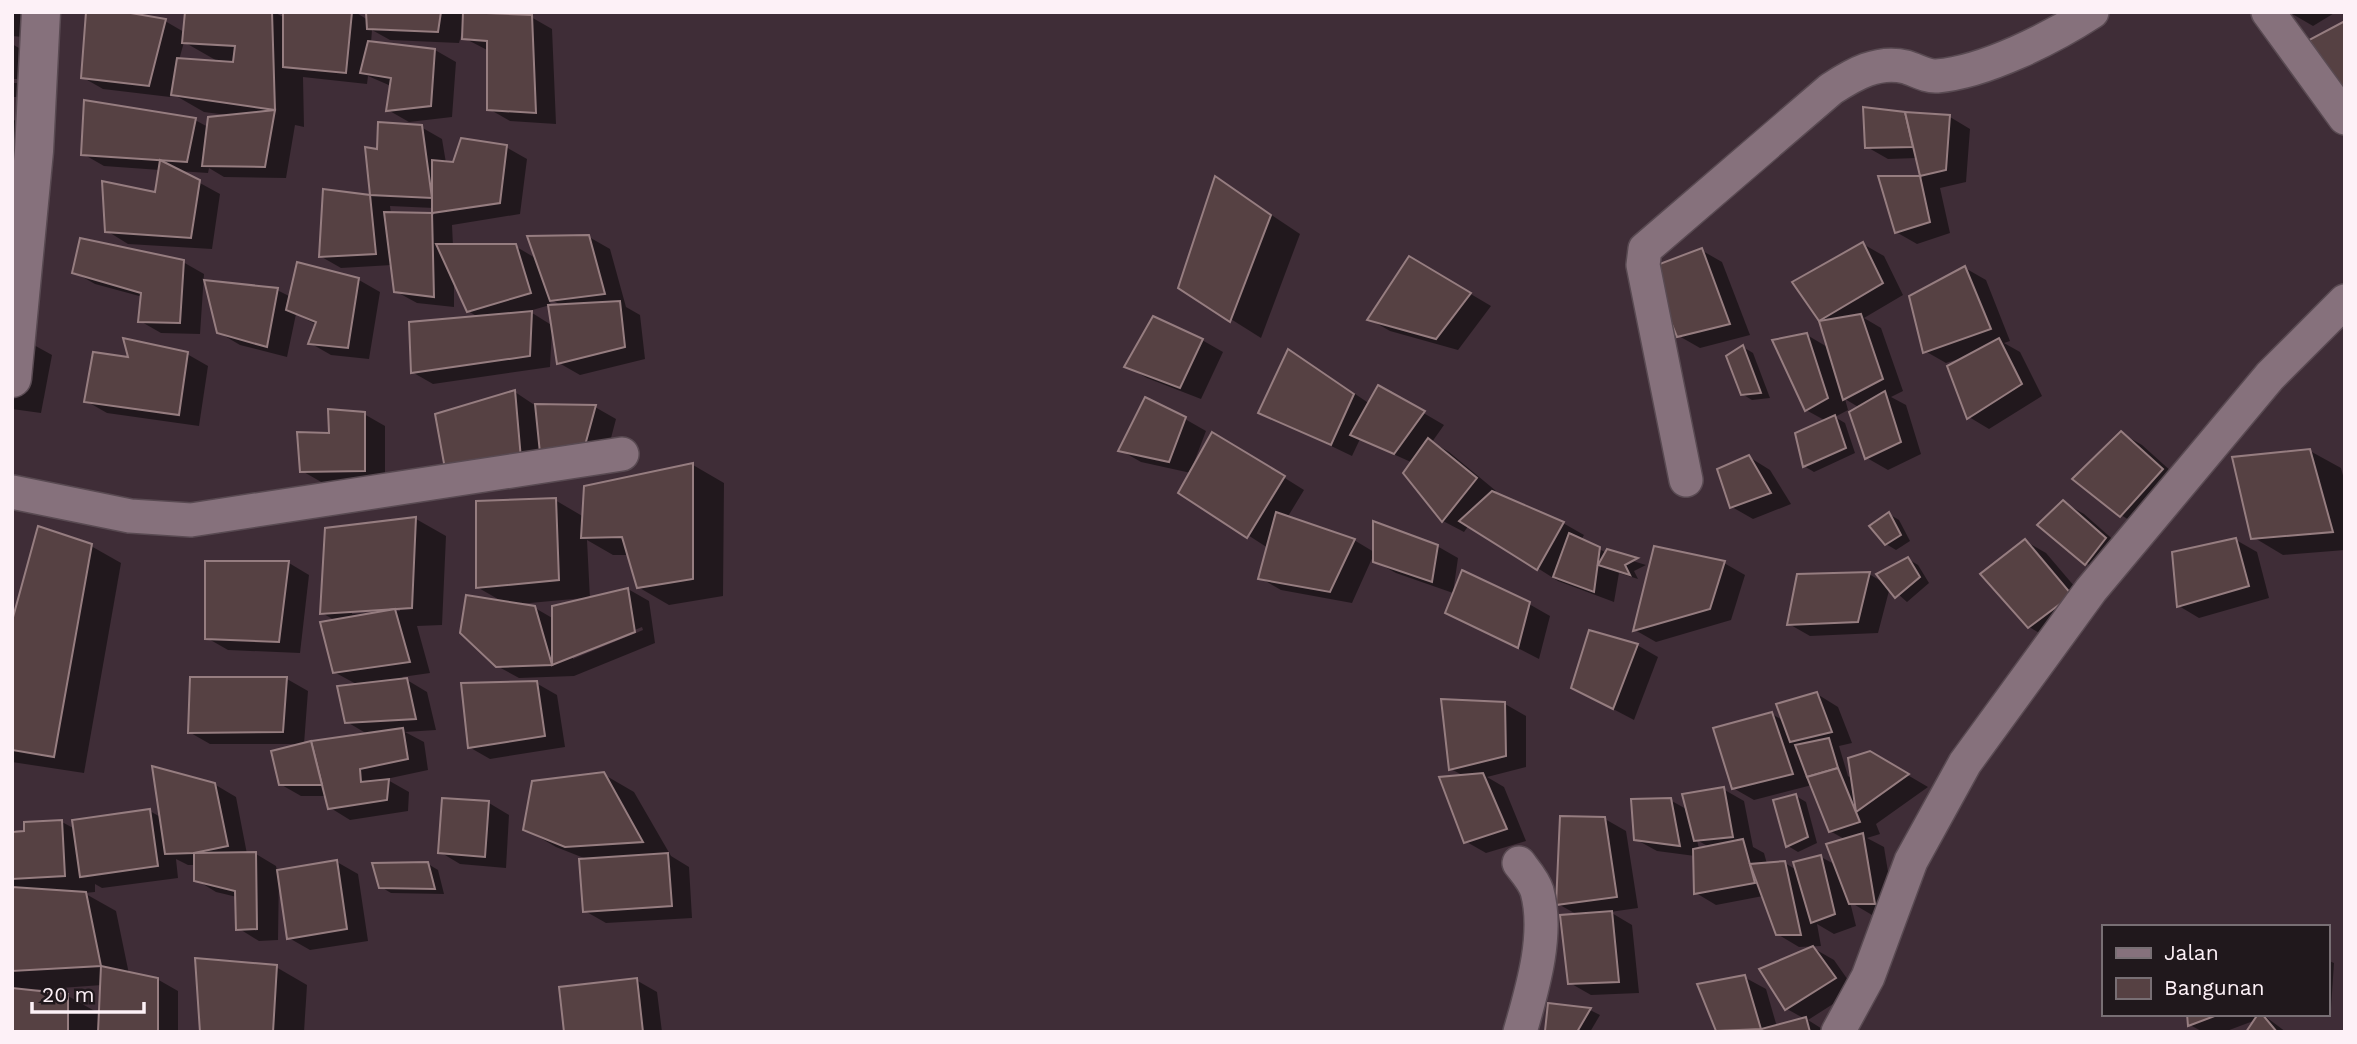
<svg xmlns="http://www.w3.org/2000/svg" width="2357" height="1044" font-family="'Work Sans',sans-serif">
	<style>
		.shadow { fill: #0007; fill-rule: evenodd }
		.building { fill: #564143; stroke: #967d80; stroke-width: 2 }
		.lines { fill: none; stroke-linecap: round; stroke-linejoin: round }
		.minor-casing { stroke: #594a52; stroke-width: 36 }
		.tertiary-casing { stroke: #594a52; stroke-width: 41 }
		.minor { stroke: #86717c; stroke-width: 33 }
		.tertiary { stroke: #86717c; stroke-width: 38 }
	</style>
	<rect width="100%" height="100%" fill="#3f2d37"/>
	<g class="shadow">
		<path d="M12 12H37L33 38 12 36Z"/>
		<path d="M148 12H274L285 18V12H355L368 20 367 12H493L531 17 552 29 556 124 510 121 489 109V51L464 38 465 21 459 43 390 40 372 30 371 43 435 50 456 62 452 117 409 122 388 110 391 86 368 76 367 84 303 77 304 127 295 125 286 178 224 177 209 168 208 173 178 171 220 194 212 249 128 244 107 231 156 194 160 170 104 166 83 154 195 120 208 127 227 115 204 112 171 93 170 97 103 89 82 77 165 21 184 32 186 13ZM184 42 219 62 179 60Z"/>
		<path d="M2289 12H2336L2313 26Z"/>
		<path d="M12 44 40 60 41 97H12V83H20V79H12Z"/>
		<path d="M1865 109 1950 117 1970 129 1966 182 1940 188 1950 233 1917 244 1896 232 1881 177 1922 178 1917 158 1888 159 1867 147Z"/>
		<path d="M12 119 44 136 12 279Z"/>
		<path d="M421 127 442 139 446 163 454 164 506 147 527 159 520 214 452 225 453 246H515L537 259 589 237 610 249 626 307 640 315 645 359 580 375 559 363 552 329 550 367 433 384 412 372 480 318 468 311 454 279V307L417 303 395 291 392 265 341 268 320 256 325 191 371 197 367 149 379 151ZM390 206 434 208V215L391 214ZM549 298 562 306H551ZM550 305 553 326 529 311Z"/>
		<path d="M1216 178 1300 234 1261 338 1180 287Z"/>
		<path d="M1863 244 1884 256 1903 295 1864 318 1881 328 1903 391 1891 397 1906 405 1921 454 1888 470 1867 458 1860 408 1845 399 1848 410 1835 417 1845 423 1855 453 1814 472 1804 466 1826 421 1806 410 1807 335 1829 348 1820 320 1794 283Z"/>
		<path d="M1701 250 1722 262 1750 335 1700 348 1679 336Z"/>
		<path d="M1410 258 1491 306 1458 350 1390 331 1369 319Z"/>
		<path d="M183 262 204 274 200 334 161 333 140 321 143 297 95 284 74 272Z"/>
		<path d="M1965 268 1986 280 2010 341 2004 343 2020 352 2042 396 1989 429 1969 417 1962 358 1946 363 1925 351Z"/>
		<path d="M359 280 380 292 369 359 331 355 310 343 317 325 296 314 287 357 240 345 218 332 277 290 291 297Z"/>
		<path d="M12 333 52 355 41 413 12 409Z"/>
		<path d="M1202 340 1223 352 1201 399 1147 378 1126 366Z"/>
		<path d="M1743 347 1753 353 1770 398 1752 400 1742 394Z"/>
		<path d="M187 354 208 366 199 426 107 413 86 401 130 359Z"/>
		<path d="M1309 363 1370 404 1379 387 1444 425 1432 442 1449 452 1496 491 1494 494 1563 523 1584 535 1581 540 1607 553 1646 565 1634 571 1638 579 1619 573 1614 602 1558 581 1469 525 1464 532 1443 521 1405 473 1413 463 1360 439 1352 456 1260 412Z"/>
		<path d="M515 392 536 406 595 407 616 419 605 461 541 470 437 415Z"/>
		<path d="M364 414 385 426V482L323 483 302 471Z"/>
		<path d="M1185 419 1206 431 1193 465 1234 446 1304 490 1287 518 1354 540 1374 552 1437 546 1458 558 1453 593 1396 573 1374 561V554L1352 603 1281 590 1260 578 1268 548 1181 492 1191 473 1141 462 1120 450Z"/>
		<path d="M2121 433 2142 445 2183 482 2142 528 2121 515Z"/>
		<path d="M2310 451 2341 468 2345 483V550L2283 555 2253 537Z"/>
		<path d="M1749 457 1770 470 1791 504 1753 519 1732 507Z"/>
		<path d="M693 465 724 483 723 596 669 605 638 587 629 555H613L587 540 590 599 628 589 649 601 655 643 574 676 519 678 497 666 503 602 477 587 555 500 584 517 586 488ZM584 598 554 619 535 608 519 604ZM642 627 643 630 573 659V655Z"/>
		<path d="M2063 502 2084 514 2126 551 2106 575 2086 563Z"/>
		<path d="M1889 514 1899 520 1910 541 1896 550 1886 544Z"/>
		<path d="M416 519 446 536 442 625 417 626 430 673 402 677 427 692 436 730 405 732 424 742 428 770 386 779 409 792 408 811 350 820 329 807 327 796H301L280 784 301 744H210L189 732 287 679 308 691 304 744 369 735 347 722 358 685 334 672 336 621 322 613 327 529ZM400 607V611L352 614V610Z"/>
		<path d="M2236 540 2257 552 2269 598 2199 618 2179 606Z"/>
		<path d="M2025 541 2046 553 2092 607 2050 639 2029 627Z"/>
		<path d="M91 546 121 563 84 773 12 762V628Z"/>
		<path d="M1655 548 1724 563 1745 575 1731 620 1656 642 1635 630Z"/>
		<path d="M1908 559 1918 565 1929 583 1907 602 1890 587 1878 633 1810 636 1789 624 1869 574 1886 584Z"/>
		<path d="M289 563 309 575 300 653 228 650 207 638Z"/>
		<path d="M1529 604 1550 616 1539 659 1447 612Z"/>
		<path d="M1637 645 1658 657 1634 720 1573 688Z"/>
		<path d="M536 683 557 695 565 747 490 759 469 747Z"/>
		<path d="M1817 694 1838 707 1852 743 1839 746 1848 776 1853 779 1870 753 1928 787 1876 824 1880 834 1867 838 1884 847 1895 915H1872L1850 902 1856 926 1834 934 1817 924 1821 946 1799 947 1777 934 1763 896 1716 905 1696 893 1695 856 1657 851 1635 839 1670 800 1688 810 1723 789 1744 801 1753 847 1764 853 1767 864 1785 863 1798 871 1821 857 1836 865 1846 840 1830 831 1812 785 1754 800 1733 788 1772 714 1784 721ZM1697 840 1709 847 1699 849Z"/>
		<path d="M1505 704 1526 716V767L1487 777 1504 787 1526 841 1486 853 1465 841 1464 776 1451 769Z"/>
		<path d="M603 774 634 792 671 856 689 867 692 918 606 923 585 911 589 860 556 847 525 829Z"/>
		<path d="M214 784 236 797 247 854H256L276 866 277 871 337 862 358 874 368 941 310 950 289 938 279 872 278 940 259 941 238 928 237 897 216 892 195 879V865H188L176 859 178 878 102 888 95 884V892L84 893 116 911 129 974 157 979 178 991V1032H12V829L20 833 62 822 75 829 150 811 162 818ZM102 985 100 1014 68 996 20 991Z"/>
		<path d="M1796 796 1806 802 1817 843 1798 852 1788 846Z"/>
		<path d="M489 803 509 815 506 868 460 864 440 852Z"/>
		<path d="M1605 819 1626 831 1638 908 1610 912 1632 925 1639 993 1591 995 1570 983 1578 915 1558 904Z"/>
		<path d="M428 864 438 870 444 894 391 893 381 887Z"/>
		<path d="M1813 948 1834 960 1855 990 1808 1020 1827 1032 1718 1030 1744 977 1766 989 1777 1027 1805 1019 1787 1009Z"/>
		<path d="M2327 960 2334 963 2331 1008 2327 1009Z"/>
		<path d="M276 967 307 985 304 1032H202Z"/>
		<path d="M636 980 657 992 662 1032H566Z"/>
		<path d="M1550 1005 1590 1010 1600 1015 1590 1032H1550Z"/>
		<path d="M2188 1014H2287L2266 1017 2286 1032H2248L2256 1020 2224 1032H2203L2190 1025Z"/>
	</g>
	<g class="building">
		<path d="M86 12H125L166 19 149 86 81 78Z"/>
		<path d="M185 12H272L275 110 171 95 177 58 233 62 235 46 182 43Z"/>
		<path d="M283 12H352L346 73 283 67Z"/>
		<path d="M366 12H441L438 32 367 29Z"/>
		<path d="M463 12 532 15 536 113 487 110V41L462 39Z"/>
		<path d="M2345 21V92L2309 40Z"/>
		<path d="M368 41 435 49 431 106 386 111 391 78 360 73Z"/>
		<path d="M84 100 196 118 187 162 81 155Z"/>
		<path d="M1863 107 1905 112 1913 147 1865 148Z"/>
		<path d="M275 110 265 167 202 166 208 117Z"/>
		<path d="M1905 112 1950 115 1946 170 1920 176Z"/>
		<path d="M378 122 422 125 432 198 370 195 365 147 377 149Z"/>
		<path d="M461 138 507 145 500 203 432 213V160L453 162Z"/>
		<path d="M160 160 200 180 191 238 105 232 102 181 155 192Z"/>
		<path d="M1215 176 1271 215 1230 322 1178 288Z"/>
		<path d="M1878 176H1920L1930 222 1895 233Z"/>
		<path d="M323 189 370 195 376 254 319 257Z"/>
		<path d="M384 212 432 213 434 297 394 292Z"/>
		<path d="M589 235 605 294 550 301 527 236Z"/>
		<path d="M80 238 184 260 180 323 138 322 141 293 72 273Z"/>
		<path d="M1863 242 1883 283 1819 321 1792 282Z"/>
		<path d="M436 244H516L531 293 467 312Z"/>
		<path d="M1702 248 1730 324 1677 337 1649 268Z"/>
		<path d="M1409 256 1471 293 1436 339 1367 320Z"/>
		<path d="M297 262 359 278 348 348 308 344 316 322 286 310Z"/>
		<path d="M1965 266 1991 329 1923 353 1909 296Z"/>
		<path d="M204 280 278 288 267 347 217 333Z"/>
		<path d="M620 301 625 347 557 364 548 305Z"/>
		<path d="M532 311 530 356 411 373 409 322Z"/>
		<path d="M1861 314 1883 379 1843 400 1819 321Z"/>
		<path d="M1153 316 1203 339 1180 388 1124 367Z"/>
		<path d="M1807 333 1828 398 1805 411 1772 340Z"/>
		<path d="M123 338 188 352 179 415 84 402 93 352 128 357Z"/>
		<path d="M1999 338 2022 384 1967 419 1947 366Z"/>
		<path d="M1743 345 1761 393 1741 395 1726 356Z"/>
		<path d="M1288 349 1354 394 1331 445 1258 413Z"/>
		<path d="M1378 385 1425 411 1394 454 1350 435Z"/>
		<path d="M515 390 521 459 445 469 435 414Z"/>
		<path d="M1885 391 1901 442 1865 459 1849 412Z"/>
		<path d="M1145 397 1186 417 1169 462 1118 451Z"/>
		<path d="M535 404 596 405 584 449 540 453Z"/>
		<path d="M328 409 365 412V471L300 472 297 432 329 433Z"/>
		<path d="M1835 415 1846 448 1803 467 1795 433Z"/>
		<path d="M2121 431 2163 469 2120 517 2072 479Z"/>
		<path d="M1212 432 1285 476 1247 538 1178 493Z"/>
		<path d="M1428 438 1477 478 1442 522 1403 473Z"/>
		<path d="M2310 449 2333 532 2251 539 2232 457Z"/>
		<path d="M1749 455 1771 493 1730 508 1717 469Z"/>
		<path d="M693 463V579L637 588 622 537 581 538 584 486Z"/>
		<path d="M1492 491 1564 522 1537 570 1459 521Z"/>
		<path d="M556 498 559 580 476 588V501Z"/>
		<path d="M2063 500 2106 538 2085 565 2037 525Z"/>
		<path d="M1276 512 1355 539 1330 592 1258 579Z"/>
		<path d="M1889 512 1901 535 1885 545 1869 526Z"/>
		<path d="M416 517 412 608 320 614 325 528Z"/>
		<path d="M1373 521 1438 545 1432 582 1373 562Z"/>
		<path d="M38 526 92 544 54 757 12 750V621Z"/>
		<path d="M1569 533 1600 547 1594 592 1553 577Z"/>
		<path d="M2236 538 2249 586 2177 607 2172 552Z"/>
		<path d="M2025 539 2072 595 2028 628 1980 574Z"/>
		<path d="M1654 546 1725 561 1710 609 1633 631Z"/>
		<path d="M1607 549 1638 558 1625 565 1630 575 1598 565Z"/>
		<path d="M1908 557 1920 577 1895 598 1876 574Z"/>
		<path d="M205 561H289L279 642 205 639Z"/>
		<path d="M1462 570 1530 602 1518 648 1445 613Z"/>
		<path d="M1870 572 1858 622 1787 625 1797 574Z"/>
		<path d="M628 588 635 632 552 665V606Z"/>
		<path d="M466 595 535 606 552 665 496 667 460 633Z"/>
		<path d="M395 609 410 662 333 673 320 622Z"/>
		<path d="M1589 630 1638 644 1613 709 1571 688Z"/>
		<path d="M190 677H287L283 732 188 733Z"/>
		<path d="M407 678 416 719 345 723 337 686Z"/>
		<path d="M537 681 545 736 468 748 461 683Z"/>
		<path d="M1817 692 1832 732 1790 742 1776 704Z"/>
		<path d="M1441 699 1505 702 1506 756 1449 770Z"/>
		<path d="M1772 712 1793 774 1732 789 1713 728Z"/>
		<path d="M403 728 408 759 360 769 361 782 389 779 387 800 328 809 311 741Z"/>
		<path d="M1829 738 1838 768 1807 777 1795 745Z"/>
		<path d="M311 741 322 785H279L271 751Z"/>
		<path d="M1870 751 1909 774 1856 812 1848 758Z"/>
		<path d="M152 766 215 783 228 846 194 853 165 854Z"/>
		<path d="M1838 768 1860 822 1829 832 1807 777Z"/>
		<path d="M604 772 643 842 565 847 523 830 532 781Z"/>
		<path d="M1483 773 1507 829 1464 843 1439 777Z"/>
		<path d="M1724 787 1733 837 1694 841 1682 794Z"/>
		<path d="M1796 794 1808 837 1786 847 1773 800Z"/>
		<path d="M442 798 489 801 485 857 438 853Z"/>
		<path d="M1671 798 1680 846 1634 840 1631 799Z"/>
		<path d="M150 809 158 866 80 877 72 820Z"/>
		<path d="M1560 816 1605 817 1617 897 1556 905Z"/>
		<path d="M62 820 65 876 12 879V832L24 831V822Z"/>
		<path d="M1863 833 1875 904H1849L1826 844Z"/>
		<path d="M1743 839 1755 883 1694 894 1693 849Z"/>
		<path d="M256 852 257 929 236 930 235 891 194 881V853Z"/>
		<path d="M668 853 672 906 583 912 579 859Z"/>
		<path d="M1821 855 1835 914 1811 923 1793 862Z"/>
		<path d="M337 860 347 929 287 939 277 870Z"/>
		<path d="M1785 861 1801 935H1776L1750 864Z"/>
		<path d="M428 862 435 889 379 888 372 863Z"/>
		<path d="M12 887 86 892 101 966 12 971Z"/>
		<path d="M1612 911 1619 982 1568 984 1560 915Z"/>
		<path d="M1813 946 1836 978 1785 1010 1759 969Z"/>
		<path d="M195 958 277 965 273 1032H200Z"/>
		<path d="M101 966 158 978V1032H98Z"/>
		<path d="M1745 975 1761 1029 1716 1031 1697 984Z"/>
		<path d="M637 978 643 1032H564L559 987Z"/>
		<path d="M12 988 68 994V1032H12Z"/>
		<path d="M1548 1003 1591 1008 1577 1032H1548L1545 1031Z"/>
		<path d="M2187 1014H2220L2188 1026Z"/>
		<path d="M2258 1014H2262L2277 1032H2246Z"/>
		<path d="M1806 1017 1810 1032H1763L1761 1029Z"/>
	</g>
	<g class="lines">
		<g class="minor-casing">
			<g id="minor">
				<path d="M2268 12 2345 118"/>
				<path d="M1686 480 1643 265 1645 249 1831 89C1854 74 1878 60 1906 67 1916 70 1927 77 1937 76 1985 72 2052 38 2092 12"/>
				<path d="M12 492 130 516 191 520 622 454"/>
				<path d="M1519 863C1525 871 1534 881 1537 891 1549 935 1532 990 1520 1032"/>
				<path d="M1838 1032 1868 977 1911 861 1965 763 2091 590 2270 376 2345 301"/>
			</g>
		</g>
		<g class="tertiary-casing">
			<path id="tertiary" d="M12 378 34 151 41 12"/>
		</g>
		<use href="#minor" class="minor"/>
		<use href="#tertiary" class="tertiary"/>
	</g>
	<rect width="2357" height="1044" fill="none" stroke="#fdf1f7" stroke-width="28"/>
	<rect x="2102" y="925" width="228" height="91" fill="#20181c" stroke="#786f74" stroke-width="2"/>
	<rect x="2116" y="948" width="35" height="10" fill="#86717c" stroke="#786f74" stroke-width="2"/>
	<text x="2164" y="960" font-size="21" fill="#fdf1f7">Jalan</text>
	<rect x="2116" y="978" width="35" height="21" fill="#564143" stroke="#786f74" stroke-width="2"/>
	<text x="2164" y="995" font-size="21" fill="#fdf1f7">Bangunan</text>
	<path d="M32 1002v10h112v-10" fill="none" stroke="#fdf1f7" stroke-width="3.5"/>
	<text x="42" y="1002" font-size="21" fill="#fdf1f7" stroke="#20181c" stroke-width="5" paint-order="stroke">20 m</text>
</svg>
